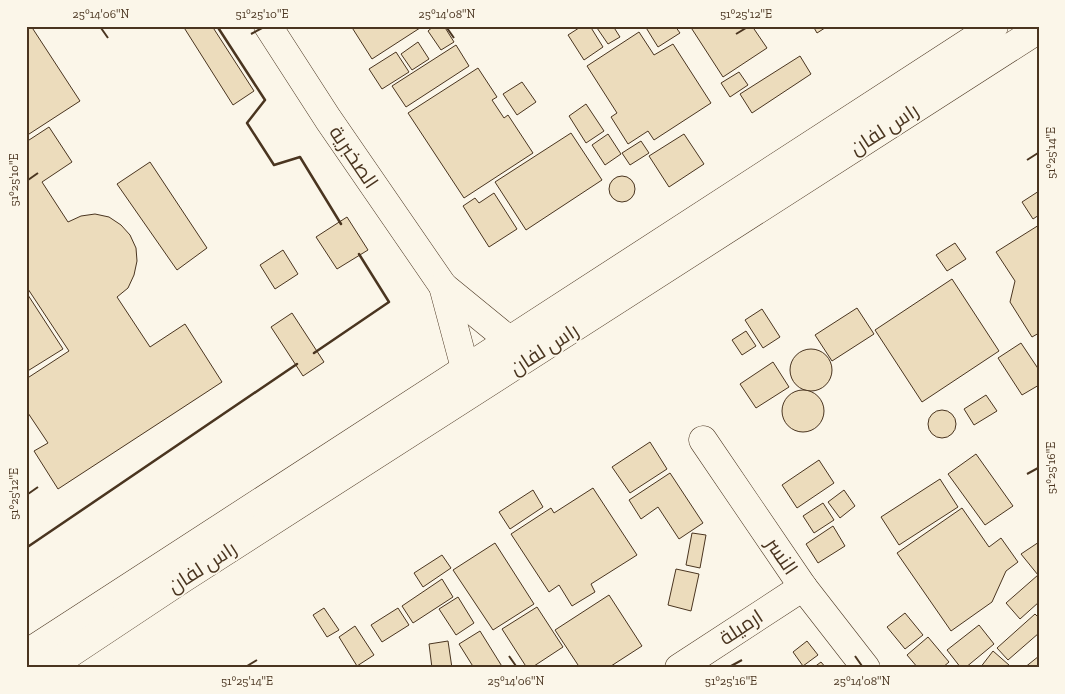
<svg xmlns="http://www.w3.org/2000/svg" width="1065" height="694" font-family="'Zilla Slab',Cairo,serif">
	<style>
		.building { fill: #ecdcbc; stroke: #4a3520 }
		.lines { fill: none; stroke-linecap: round; stroke-linejoin: round }
		.street-casing { stroke: #4a3520; stroke-width: 29 }
		.secondary-casing { stroke: #4a3520; stroke-width: 29 }
		.street { stroke: #fbf6e9; stroke-width: 28 }
		.secondary { stroke: #fbf6e9; stroke-width: 28 }
		.wall { stroke: #4a3520; stroke-width: 2.5 }
		.ticks { fill: none; stroke: #4a3520; stroke-width: 2 }
		.labels { text-anchor: middle; stroke-width: 4; stroke-linejoin: round; paint-order: stroke }
		.street-label { font-size: 20px; fill: #4a3520; stroke: #fbf6e9 }
		.neatline { fill: none; stroke: #4a3520; stroke-width: 2 }
		.ticks-label { font-size: 12px; text-anchor: middle; fill: #4a3520 }
	</style>
	<rect width="100%" height="100%" fill="#fbf6e9"/>
	<g class="building">
		<path d="M26 26H31L80 101 26 136Z"/>
		<path d="M183 26H212L254 91 233 105Z"/>
		<path d="M351 26H423L372 59Z"/>
		<path d="M434 26H444L454 42 441 50 428 31Z"/>
		<path d="M582 26H590L603 47 584 60 568 35Z"/>
		<path d="M599 26H613L620 37 608 44 597 28Z"/>
		<path d="M645 26H675L680 33 658 47Z"/>
		<path d="M690 26H752L767 48 723 77Z"/>
		<path d="M813 26H828L817 33Z"/>
		<path d="M639 32 654 55 673 44 711 103 654 140 648 131 628 144 611 117 617 113 587 66Z"/>
		<path d="M418 42 429 59 412 70 401 54Z"/>
		<path d="M456 45 469 66 406 107 392 86Z"/>
		<path d="M396 52 409 72 382 89 369 69Z"/>
		<path d="M800 56 811 74 752 113 740 94Z"/>
		<path d="M478 68 497 97 492 100 504 118 508 115 533 153 464 198 408 113Z"/>
		<path d="M739 72 748 85 730 97 721 83Z"/>
		<path d="M522 82 536 102 517 115 503 94Z"/>
		<path d="M586 104 604 131 586 143 569 116Z"/>
		<path d="M49 127 72 162 42 182 68 222 81 216 95 214 109 217 121 225 130 235 136 248 137 261 134 275 128 288 117 297 150 347 185 324 222 382 58 489 34 451 48 443 26 410V379L69 351 26 286V142Z"/>
		<path d="M571 133 602 180 526 230 495 182Z"/>
		<path d="M608 134 621 154 605 165 592 145Z"/>
		<path d="M684 134 704 164 669 187 649 156Z"/>
		<path d="M641 141 649 153 630 165 622 153Z"/>
		<path d="M150 162 207 248 177 270 117 184Z"/>
		<circle cx="622" cy="189" r="13"/>
		<path d="M1039 191V215L1033 219 1022 202Z"/>
		<path d="M494 193 517 229 489 247 463 206 475 198 479 203Z"/>
		<path d="M347 217 368 250 337 269 316 237Z"/>
		<path d="M1039 225V333L1032 337 1010 302 1015 281 996 252Z"/>
		<path d="M955 243 966 259 947 271 936 255Z"/>
		<path d="M283 250 298 274 275 289 260 265Z"/>
		<path d="M952 279 999 351 922 402 875 330Z"/>
		<path d="M26 292 63 349 26 372Z"/>
		<path d="M857 308 874 334 832 361 815 335Z"/>
		<path d="M762 309 780 337 763 348 745 320Z"/>
		<path d="M292 313 324 362 303 376 271 327Z"/>
		<path d="M746 331 756 346 742 355 732 340Z"/>
		<path d="M1021 343 1039 370V385L1022 395 998 358Z"/>
		<circle cx="811" cy="370" r="21"/>
		<path d="M773 362 789 387 756 408 740 384Z"/>
		<circle cx="803" cy="411" r="21"/>
		<path d="M986 395 997 411 974 425 964 409Z"/>
		<circle cx="942" cy="424" r="14"/>
		<path d="M650 442 667 469 630 493 612 467Z"/>
		<path d="M976 454 1013 506 985 525 948 474Z"/>
		<path d="M819 460 834 483 797 508 782 485Z"/>
		<path d="M670 473 703 523 679 539 658 507 641 519 629 500Z"/>
		<path d="M940 479 958 507 899 545 881 517Z"/>
		<path d="M593 488 637 555 591 584 595 592 572 606 559 585 549 592 511 534 551 508 554 513Z"/>
		<path d="M533 490 543 507 510 529 499 512Z"/>
		<path d="M844 490 855 506 840 518 828 502Z"/>
		<path d="M823 503 834 520 814 533 803 516Z"/>
		<path d="M962 508 989 547 1001 538 1018 562 1006 571 992 602 951 631 897 553Z"/>
		<path d="M833 526 845 546 818 563 806 544Z"/>
		<path d="M692 533 706 535 700 568 686 565Z"/>
		<path d="M1039 542V602L1020 619 1006 603 1038 575 1021 554Z"/>
		<path d="M495 543 534 604 493 630 453 570Z"/>
		<path d="M442 555 451 568 423 587 414 573Z"/>
		<path d="M676 569 699 574 691 611 668 605Z"/>
		<path d="M442 579 453 597 413 623 402 606Z"/>
		<path d="M609 595 642 646 608 668H580L555 630Z"/>
		<path d="M458 597 474 623 456 635 439 609Z"/>
		<path d="M537 607 563 647 531 668H527L502 629Z"/>
		<path d="M324 608 339 630 327 637 313 615Z"/>
		<path d="M398 608 409 625 382 642 371 625Z"/>
		<path d="M905 613 923 635 905 649 887 627Z"/>
		<path d="M1035 614 1039 618V633L1008 660 997 648Z"/>
		<path d="M979 625 994 644 965 668H961L947 650Z"/>
		<path d="M355 626 374 655 357 666 339 637Z"/>
		<path d="M480 631 503 668H474L459 644Z"/>
		<path d="M928 637 949 662 942 668H918L907 655Z"/>
		<path d="M448 641 452 668H432L429 644Z"/>
		<path d="M807 641 818 655 803 666 793 652Z"/>
		<path d="M993 651 1009 665 1007 668H980Z"/>
		<path d="M1039 656V668H1024Z"/>
		<path d="M821 662 826 668H813Z"/>
	</g>
	<g class="lines">
		<g class="street-casing">
			<g id="street">
				<path d="M268 26 328 119 443 286 509 340"/>
				<path d="M443 286 465 368"/>
				<path d="M703 440 803 587 866 668"/>
				<path d="M679 668 803 587"/>
			</g>
		</g>
		<g class="secondary-casing">
			<g id="secondary">
				<path d="M26 654 994 26"/>
				<path d="M48 668 182 579 1039 29"/>
			</g>
		</g>
		<use href="#street" class="street"/>
		<use href="#secondary" class="secondary"/>
		<g class="wall">
			<path d="M217 26 265 100 247 123 274 165 300 157 341 224"/>
			<path d="M314 353 389 302 359 254"/>
			<path d="M26 548 297 364"/>
		</g>
	</g>
	<path class="ticks" d="M101 28 108 38M447 28 454 38M251 34 262 28M736 34 746 28M1027 160 1038 153M28 180 38 173M1027 474 1038 468M28 494 38 487M509 656 516 666M855 656 862 666M247 666 257 660M731 666 742 660"/>
	<g class="labels">
		<g class="street-label">
			<text transform="translate(884 129) rotate(-33)" y="7">راس لفان</text>
			<text transform="translate(354 157) rotate(56)" y="7">الصخبرية</text>
			<text transform="translate(544 349) rotate(-33)" y="7">راس لفان</text>
			<text transform="translate(782 556) rotate(56)" y="7">النسر</text>
			<text transform="translate(202 567) rotate(-33)" y="7">راس لفان</text>
			<text transform="translate(741 627) rotate(-33)" y="7">ارميلة</text>
		</g>
	</g>
	<rect width="1065" height="694" fill="none" stroke="#fbf6e9" stroke-width="55"/>
	<rect x="28" y="28" width="1010" height="638" class="neatline"/>
	<g class="ticks-label">
		<text x="101" y="18">25°14'06"N</text>
		<text x="262" y="18">51°25'10"E</text>
		<text x="447" y="18">25°14'08"N</text>
		<text x="746" y="18">51°25'12"E</text>
		<text transform="translate(1051 153) rotate(-90)" y="4">51°25'14"E</text>
		<text transform="translate(14 180) rotate(-90)" y="4">51°25'10"E</text>
		<text transform="translate(1051 468) rotate(-90)" y="4">51°25'16"E</text>
		<text transform="translate(14 494) rotate(-90)" y="4">51°25'12"E</text>
		<text x="247" y="685">51°25'14"E</text>
		<text x="516" y="685">25°14'06"N</text>
		<text x="731" y="685">51°25'16"E</text>
		<text x="862" y="685">25°14'08"N</text>
	</g>
</svg>
